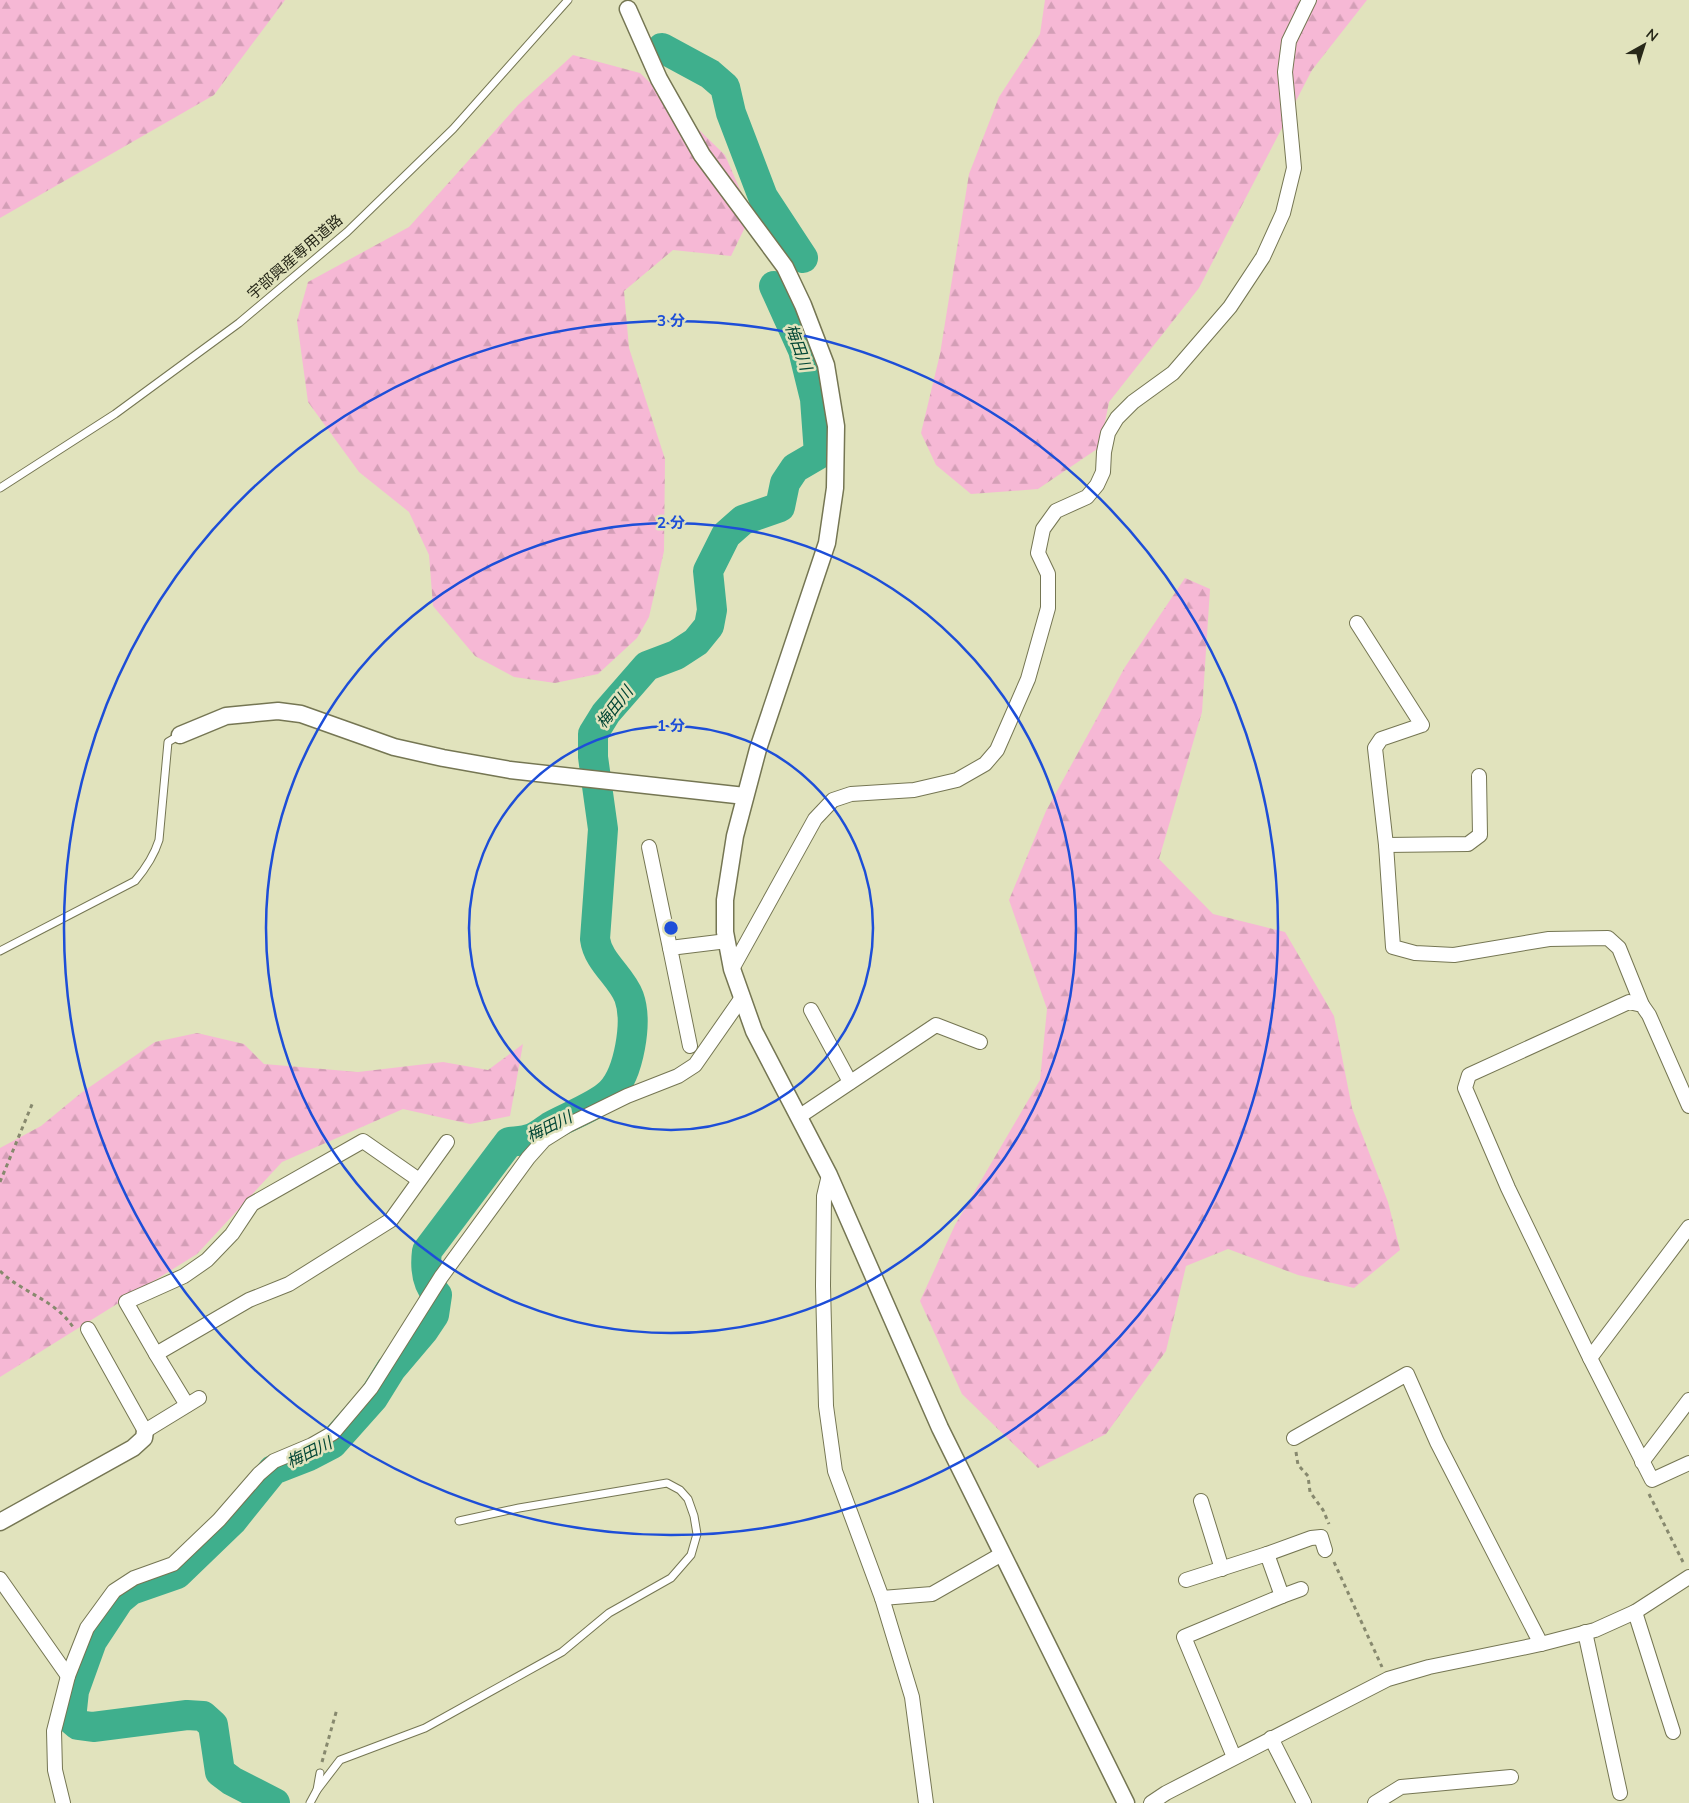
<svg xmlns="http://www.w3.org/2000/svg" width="1689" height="1803" font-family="Mulish,'Noto Sans JP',sans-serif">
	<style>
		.forest { fill: url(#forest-firs) }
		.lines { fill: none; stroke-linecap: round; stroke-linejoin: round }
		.river { stroke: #3faf8d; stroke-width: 30 }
		.service-casing { stroke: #757653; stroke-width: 9 }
		.minor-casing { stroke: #757653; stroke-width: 16 }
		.tertiary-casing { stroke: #757653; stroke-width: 19 }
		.path { stroke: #87896e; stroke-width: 3; stroke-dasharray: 4 4; stroke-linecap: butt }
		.service { stroke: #fff; stroke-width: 7 }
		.minor { stroke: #fff; stroke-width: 14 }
		.tertiary { stroke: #fff; stroke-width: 16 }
		.ring { fill: none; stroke: #1d4ed8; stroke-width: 2.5 }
		.labels { text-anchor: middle; stroke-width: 5; stroke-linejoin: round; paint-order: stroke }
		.street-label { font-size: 15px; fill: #272819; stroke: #e1e3bd }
		.water-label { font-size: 16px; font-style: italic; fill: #024635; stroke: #e1e3bd }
		.centre { fill: #1d4ed8; stroke: #e1e3bd; stroke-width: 2.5 }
		.ring-label { font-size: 15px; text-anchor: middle; font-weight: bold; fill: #1d4ed8; stroke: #e1e3bd; stroke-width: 5; stroke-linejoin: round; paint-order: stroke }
	</style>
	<defs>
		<pattern id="forest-firs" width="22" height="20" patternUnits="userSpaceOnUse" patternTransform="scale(1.25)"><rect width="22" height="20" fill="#f6b8d5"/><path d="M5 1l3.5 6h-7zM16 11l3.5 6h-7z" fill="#d39eb6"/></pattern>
	</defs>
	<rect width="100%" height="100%" fill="#e1e3bd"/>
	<g class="forest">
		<path d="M0 0H285L214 95 0 218Z"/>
		<path d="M1045 0H1367L1312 70 1199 288 1109 402 1100 447 1038 489 971 494 936 465 921 433 940 354 969 174 999 97 1040 34Z"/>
		<path d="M573 55 640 73 725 155 751 215 731 256 673 250 624 291 629 348 665 459 664 551 649 617 637 638 598 674 555 683 514 677 475 656 433 606 429 555 409 512 359 472 308 402 297 321 308 282 409 227 518 105Z"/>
		<path d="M1185 578 1210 589 1202 712 1159 859 1213 914 1285 932 1334 1016 1352 1108 1388 1202 1400 1250 1354 1288 1298 1275 1228 1249 1186 1266 1166 1351 1106 1434 1038 1468 962 1394 920 1301 955 1225 1040 1080 1047 1009 1009 900 1046 811 1125 667Z"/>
		<path d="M197 1033 244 1044 264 1064 358 1072 443 1062 488 1070 523 1044 510 1116 470 1124 403 1109 282 1162 197 1254 0 1377V1148L41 1126 81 1093 155 1042Z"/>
	</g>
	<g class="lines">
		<g class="river">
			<path d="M662 48 710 74 725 87 731 113 763 197 803 258"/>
			<path d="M275 1803 232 1781 220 1772 213 1725 203 1716 187 1715 93 1727 78 1725 71 1719 74 1691 92 1641 119 1600 131 1590 177 1574 232 1521 273 1470 309 1456 332 1444 373 1398 391 1369 424 1330 434 1315 437 1295C426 1283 425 1267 427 1251L509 1142C516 1141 525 1141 532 1138 538 1136 545 1130 551 1126 567 1117 599 1105 611 1092 629 1073 638 1022 629 997 621 976 598 962 595 939L603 829 593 757V734L606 713 647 666 676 655 696 642 709 626 712 610 708 571 726 535 743 520 780 507 785 483 795 468 819 454 815 399 803 350 774 286"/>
		</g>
		<g class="service-casing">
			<g id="service">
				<path d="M0 488 115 414 239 323 347 232 453 129 568 0"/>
				<path d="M0 951 135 881C146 868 154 856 159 840L168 742 180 735"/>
				<path d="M317 1790 340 1760 425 1728 562 1652 609 1613 671 1578 691 1555 697 1534 694 1516 688 1499 680 1490 667 1483 519 1508 459 1521"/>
				<path d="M310 1803 317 1790 320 1773"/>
			</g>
		</g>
		<g class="minor-casing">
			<g id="minor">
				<path d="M1357 623 1422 725 1381 739 1375 748 1386 845 1393 947 1415 953 1454 955 1549 939 1608 938 1619 948 1642 1005"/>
				<path d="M1386 845 1468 844 1480 835 1479 776"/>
				<path d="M649 847 670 948"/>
				<path d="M732 969 815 819 833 800 851 794 914 790 957 780 985 764 997 750 1028 679 1048 608V574L1038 553 1043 529 1056 511 1087 497 1097 485 1103 472 1104 452 1108 433 1117 418 1133 402 1173 373 1230 307 1263 257 1283 213 1294 168 1285 72 1289 41 1309 0"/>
				<path d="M811 1010 850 1082"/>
				<path d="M690 1046 670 948 727 941"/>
				<path d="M1689 1106 1649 1015 1642 1005 1629 1002 1469 1075 1465 1088 1508 1188 1590 1358 1652 1480 1689 1463"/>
				<path d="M800 1116 936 1025 980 1042"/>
				<path d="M829 1175 824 1196 823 1286 826 1406 835 1471 882 1598 912 1697 926 1803"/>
				<path d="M88 1329 145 1431 199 1398"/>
				<path d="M156 1354 126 1302 184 1276 207 1260 232 1234 252 1204 363 1141 419 1180"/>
				<path d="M1590 1358 1689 1227"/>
				<path d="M187 1405 156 1354 249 1300 289 1284 391 1220 447 1142"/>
				<path d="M1294 1438 1407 1374 1437 1442 1541 1644"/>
				<path d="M1642 1462 1689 1400"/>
				<path d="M1201 1501 1222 1569"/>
				<path d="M1267 1554 1311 1538 1321 1537 1325 1550"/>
				<path d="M0 1579 68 1676"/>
				<path d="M1186 1580 1267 1554 1282 1596 1184 1637 1234 1757"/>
				<path d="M1282 1596 1301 1589"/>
				<path d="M882 1598 932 1594 1002 1554"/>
				<path d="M1635 1612 1673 1732"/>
				<path d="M1585 1632 1620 1793"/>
				<path d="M1271 1738 1304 1803"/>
				<path d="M63 1803 55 1770 54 1731 68 1676 87 1628 114 1591 134 1578 173 1564 219 1520 259 1474 274 1461 312 1445 333 1433 371 1388 441 1277 528 1158 544 1140 568 1125 627 1096 678 1076 695 1065 741 999"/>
				<path d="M1151 1803 1166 1793 1388 1679 1429 1667 1541 1644 1595 1630 1635 1612 1689 1577"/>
				<path d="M1375 1803 1401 1787 1511 1777"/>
			</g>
		</g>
		<g class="tertiary-casing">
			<g id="tertiary">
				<path d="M628 9 659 79 702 155 785 267 803 305 826 365 836 426 835 488 827 543 758 749 735 836 725 900V932L732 969 754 1031 829 1175 940 1428 1126 1803"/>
				<path d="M180 735 226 716 278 711 301 714 394 747 443 758 510 770 745 796"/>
				<path d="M0 1522 133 1448 144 1438 145 1431"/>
			</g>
		</g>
		<g class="path">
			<path d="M0 1182 33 1102"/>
			<path d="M0 1271C24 1294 54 1299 73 1327"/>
			<path d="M1296 1452 1298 1465 1308 1476 1310 1492 1323 1510 1329 1524"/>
			<path d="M1649 1494 1684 1564"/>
			<path d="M1334 1562 1382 1667"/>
			<path d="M322 1762 337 1709"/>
		</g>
		<use href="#service" class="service"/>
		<use href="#minor" class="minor"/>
		<use href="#tertiary" class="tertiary"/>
	</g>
	<g class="ring">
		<circle cx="671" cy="928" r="202"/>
		<circle cx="671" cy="928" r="405"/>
		<circle cx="671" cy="928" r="607"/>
	</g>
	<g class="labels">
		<g class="street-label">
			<text transform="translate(295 257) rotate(-41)" y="5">宇部興産専用道路</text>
		</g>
		<g class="water-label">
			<text transform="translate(799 347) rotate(70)" y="6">梅田川</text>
			<text transform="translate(614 707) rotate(-52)" y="6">梅田川</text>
			<text transform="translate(549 1126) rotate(-26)" y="6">梅田川</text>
			<text transform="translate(309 1452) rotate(-26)" y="6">梅田川</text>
		</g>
	</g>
	<circle cx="671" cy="928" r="8" class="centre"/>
	<g class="ring-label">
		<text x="671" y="326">3 分</text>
		<text x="671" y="528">2 分</text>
		<text x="671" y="731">1 分</text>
	</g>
	<g transform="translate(1644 45) rotate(39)" stroke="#e1e3bd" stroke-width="4" paint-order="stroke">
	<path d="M0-4L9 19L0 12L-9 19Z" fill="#272819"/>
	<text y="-8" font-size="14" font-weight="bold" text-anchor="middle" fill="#272819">N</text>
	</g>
</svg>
